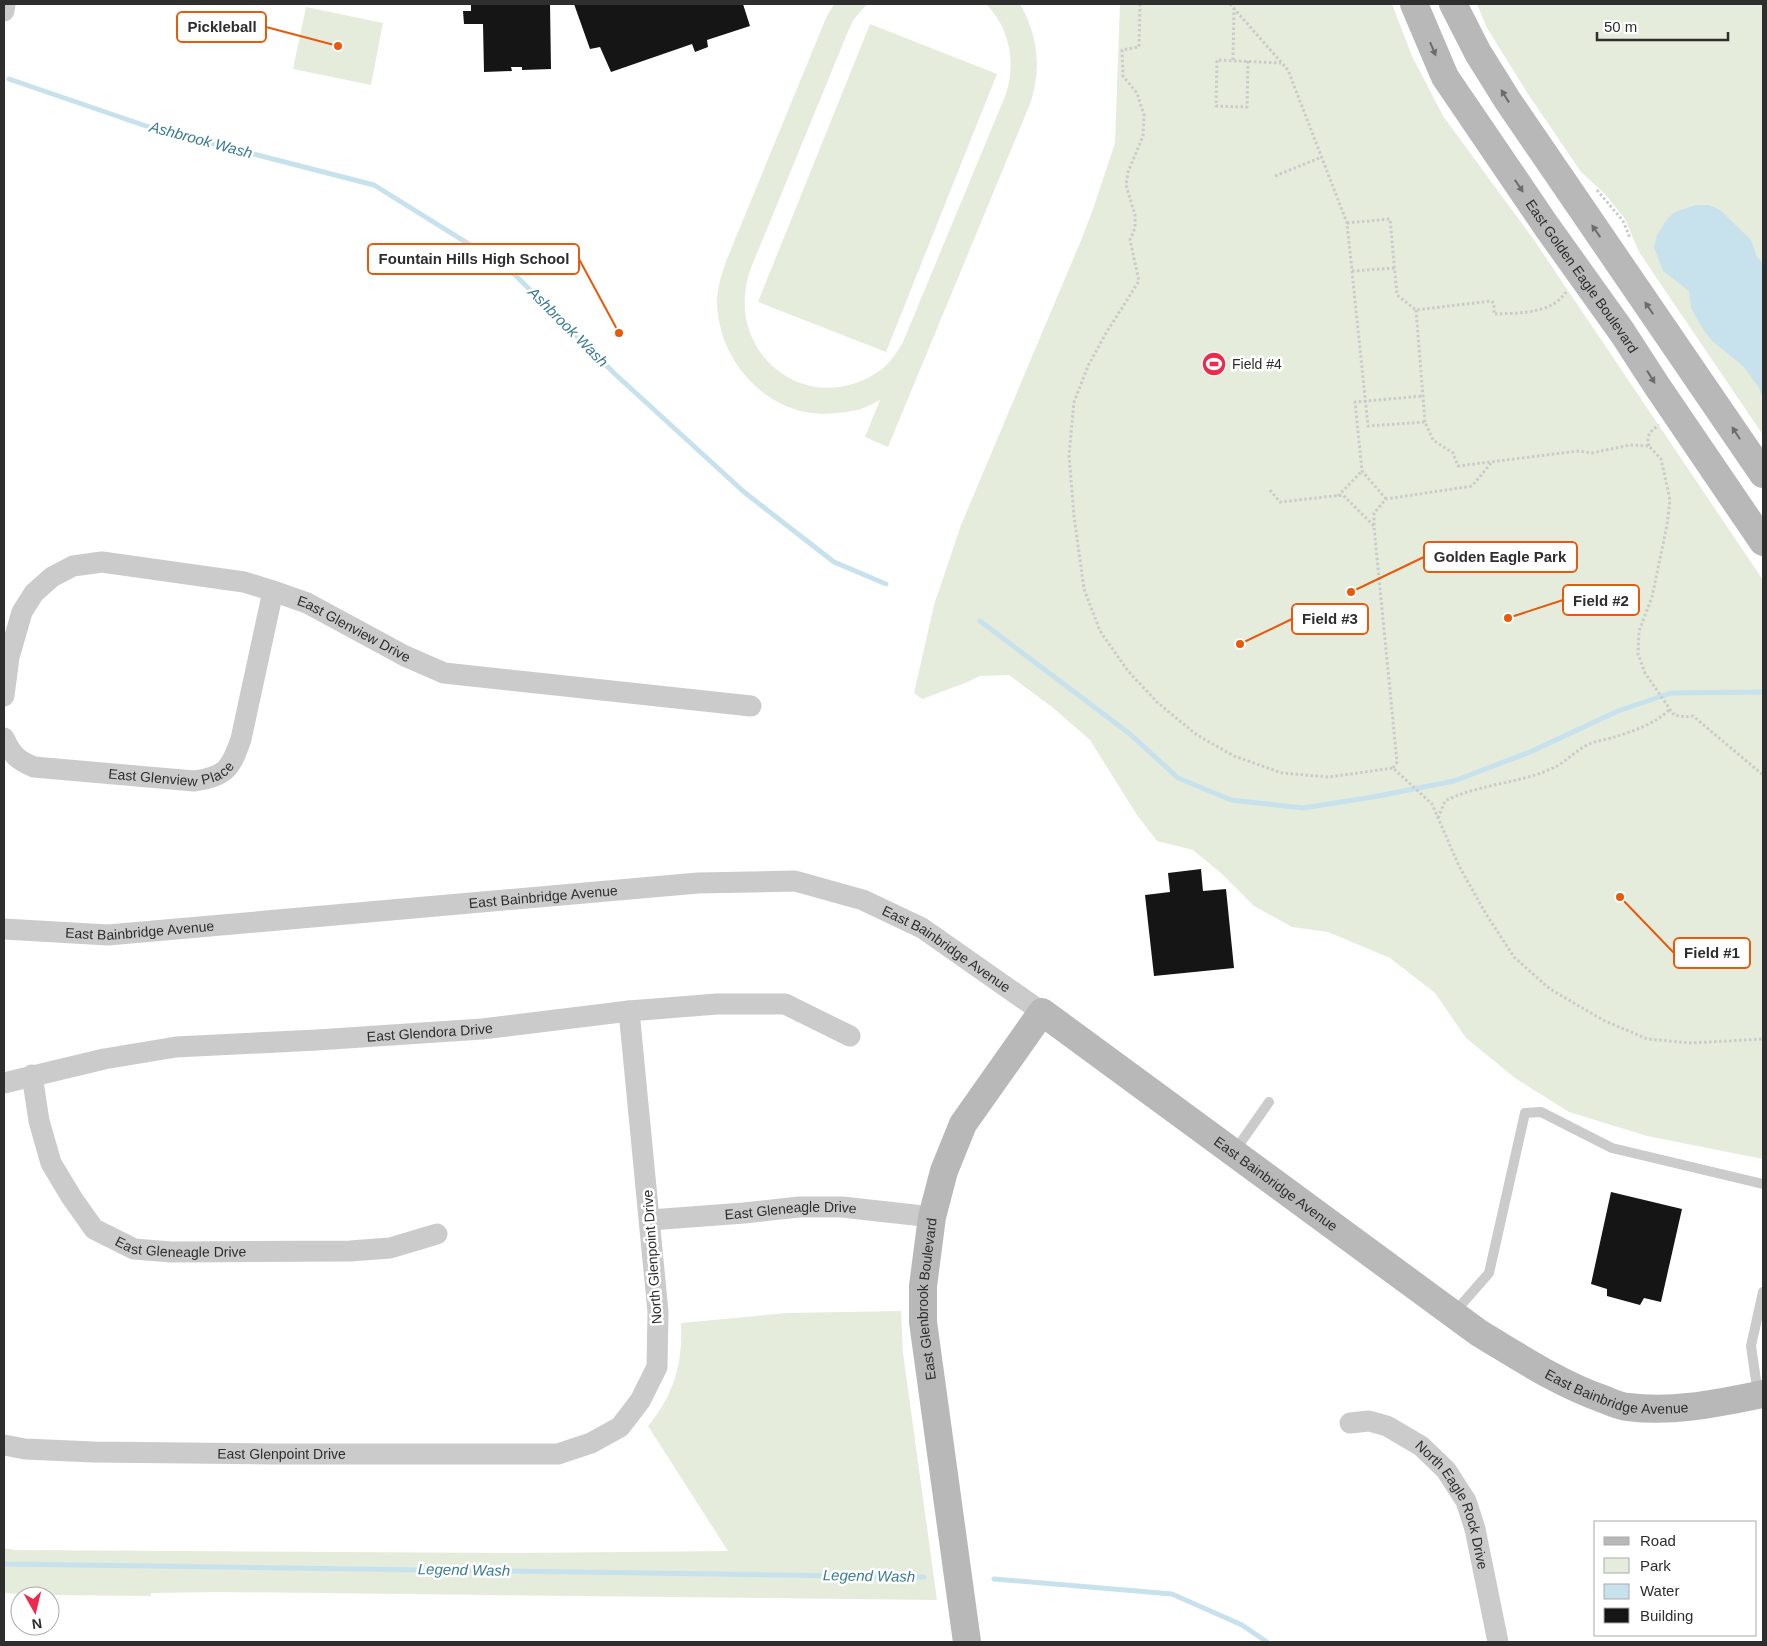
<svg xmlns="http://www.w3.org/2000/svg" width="1767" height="1646" font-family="Arial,sans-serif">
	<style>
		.green { fill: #e6ecdb }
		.water { fill: #c7e2ed }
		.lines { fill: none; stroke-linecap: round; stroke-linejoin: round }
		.stream { stroke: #c7e2ed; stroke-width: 5 }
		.building { fill: #151515 }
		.path { stroke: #cbcbcb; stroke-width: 3; stroke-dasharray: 2.5 2.5; stroke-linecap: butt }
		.lane { stroke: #cbcbcb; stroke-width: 10 }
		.street { stroke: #cbcbcb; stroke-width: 21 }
		.secondary { stroke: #b8b8b8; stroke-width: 28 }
		.oneway { fill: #6c6c6c }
		.labels { text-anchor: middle; stroke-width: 5; stroke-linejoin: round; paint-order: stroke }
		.street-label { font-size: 14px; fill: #2e2e2e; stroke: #fff }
		.poi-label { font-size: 14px; fill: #2e2e2e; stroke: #fff; text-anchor: start }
		.water-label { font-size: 15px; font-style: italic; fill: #397a94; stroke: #fff }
		.leader { fill: none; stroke: #e8590c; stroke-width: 2 }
		.callout-dot { fill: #e8590c; stroke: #fff; stroke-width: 2 }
		.callout { fill: #fff; stroke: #e8590c; stroke-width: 2 }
		.callout-label { font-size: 15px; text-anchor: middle; font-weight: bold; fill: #2e2e2e }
	</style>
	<rect width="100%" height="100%" fill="#fff"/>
	<g class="green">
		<path d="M834 4H867L854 19 849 29 751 268C720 352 809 423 882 369 891 362 897 352 903 342L1006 94C1016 63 1010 28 986 4H1020C1038 35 1042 70 1030 104L888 447 865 437 880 400C871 405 861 410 851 411 837 414 820 415 805 412 754 401 717 352 717 300 718 285 722 272 727 259L826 18Z"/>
		<path d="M1120 4H1392L1412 56 1443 116 1534 240 1763 580V1159L1647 1136 1569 1112 1515 1078 1466 1038 1435 993 1390 958 1328 932 1292 927 1254 906 1222 874 1193 850 1157 841 1137 815 1090 740 1052 707 1009 675 980 676 965 683 922 699 914 693 934 605 961 525 1082 238 1093 209 1115 143Z"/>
		<path d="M1477 4H1763V435L1639 252 1625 219 1604 193 1581 172 1528 94 1487 28Z"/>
		<path d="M306 7 383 23 371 85 293 69Z"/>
		<path d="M870 24 997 74 886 352 758 302Z"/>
		<path d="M901 1311 903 1353 937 1600 222 1592 151 1593V1596L50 1595 4 1593V1548L15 1550 518 1553 728 1551 648 1426C674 1395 683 1363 681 1323L787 1313Z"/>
	</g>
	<path class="water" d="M1696 205H1709L1720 210 1751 240 1757 257 1763 263V399L1759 388 1744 367 1711 340 1701 326 1691 308 1689 291 1663 271 1654 247 1657 235 1668 218 1675 212Z"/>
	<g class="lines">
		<g class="stream">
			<path d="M9 79 149 127 374 185 509 269 615 374 744 492 834 562 886 584"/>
			<path d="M980 621 1130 734 1178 778 1231 800 1303 808 1373 797 1454 781 1530 752 1618 711 1671 693 1763 692"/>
			<path d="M4 1564 924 1577"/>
			<path d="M994 1579 1172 1594 1242 1625 1267 1642"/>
		</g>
	</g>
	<g class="building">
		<path d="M471 4H550L551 69 522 70V67H511L512 71 484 72 483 24H464L463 11H471Z"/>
		<path d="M574 4H743L750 26 707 40 708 47 695 52 692 44 611 72 600 47 590 49Z"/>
		<path d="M1201 869 1203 891 1226 889 1234 968 1154 976 1145 895 1170 892 1168 873Z"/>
		<path d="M1611 1192 1682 1209 1661 1302 1644 1298 1640 1305 1607 1296V1289L1591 1284Z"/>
	</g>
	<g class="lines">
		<g class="path">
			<path d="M1140 4 1139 47 1122 50 1123 76 1137 93 1144 115 1143 136 1128 172 1126 185 1135 215V228L1130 240 1139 281 1106 333 1088 366 1074 402 1069 455 1074 516 1084 589 1100 631 1128 671 1158 703 1197 735 1234 756 1282 773 1329 777 1393 768 1432 804 1459 866 1486 914 1514 957 1550 989 1603 1020 1647 1039 1691 1043 1763 1039"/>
			<path d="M1230 4 1288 70 1347 223 1368 426 1425 422 1433 440 1453 453 1458 466 1578 451 1592 453 1630 445 1649 446 1661 459 1670 500 1667 525 1652 597 1639 631 1638 654 1645 673 1674 715 1685 717 1693 716 1763 775"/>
			<path d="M1233 60 1234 9"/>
			<path d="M1248 61 1247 107 1216 106 1217 60 1281 63"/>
			<path d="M1275 176 1322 157"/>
			<path d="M1597 190 1623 221 1630 238"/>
			<path d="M1347 223 1390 219 1397 295 1416 310 1491 301 1494 303V314C1518 313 1552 314 1566 292"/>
			<path d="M1352 271 1395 268"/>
			<path d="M1416 310 1425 422"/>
			<path d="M1649 446C1646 434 1650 432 1659 425"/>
			<path d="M1270 490 1280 502 1343 495 1374 526"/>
			<path d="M1338 496 1362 471"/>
			<path d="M1386 499 1362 471 1355 402 1423 396"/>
			<path d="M1393 768 1397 762 1374 527V513L1386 499 1472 486 1492 462"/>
			<path d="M1438 818 1445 801C1478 784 1517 784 1551 769 1565 763 1576 750 1589 744 1596 741 1604 740 1611 738 1631 732 1655 724 1669 710"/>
		</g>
		<g class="lane">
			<path d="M1234 1152 1269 1102"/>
			<path d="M1454 1313 1489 1273 1525 1113 1541 1112 1612 1148 1763 1184"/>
			<path d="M1758 1394 1751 1346 1763 1292"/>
		</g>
		<g class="street">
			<path d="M4 11 5 4"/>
			<path id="s1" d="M4 696 9 657 22 612 34 593 52 577 73 566 102 562 244 582 273 591 307 603 405 656 444 673 751 706"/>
			<path id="s2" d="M4 738C12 755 17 760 34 767L194 781C226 777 231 768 241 739L273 591"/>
			<path id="s3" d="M4 929 108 935 698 883 795 881 863 900 922 928 1042 1012"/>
			<path id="s4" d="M32 1075 39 1121 51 1163 72 1198 94 1229 134 1249 171 1252 350 1251 390 1248 437 1234"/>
			<path id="s5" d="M4 1083 104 1059 176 1047 317 1040 482 1029 629 1011 717 1004H785L850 1036"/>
			<path id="s6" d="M650 1220 744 1213 799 1207H842L932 1217"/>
			<path id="s7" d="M1350 1423 1369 1421 1387 1426 1421 1446 1446 1470 1466 1501 1475 1529 1498 1642"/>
			<path id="s8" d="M4 1445 25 1449 94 1452 271 1454H558L591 1443 620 1427 640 1401 657 1367 658 1312 629 1011"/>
		</g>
		<g class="secondary">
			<path id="s9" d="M1414 4 1445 77 1547 227 1622 332 1657 386 1763 542"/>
			<path d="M1453 4 1478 53 1508 101 1763 474"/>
			<path id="s10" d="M967 1642 923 1322V1286L932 1217 944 1171 963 1124 1042 1012 1479 1333C1519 1357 1558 1383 1603 1399 1611 1402 1619 1406 1628 1407 1674 1413 1718 1403 1763 1394"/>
		</g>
	</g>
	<defs><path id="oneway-solid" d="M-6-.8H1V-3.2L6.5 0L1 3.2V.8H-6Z" transform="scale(1.25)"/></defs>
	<g class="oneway">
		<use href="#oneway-solid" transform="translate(1433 49) rotate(67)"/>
		<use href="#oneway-solid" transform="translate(1505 96) rotate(-122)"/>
		<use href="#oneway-solid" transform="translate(1519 186) rotate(56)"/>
		<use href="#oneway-solid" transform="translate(1596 231) rotate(-125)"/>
		<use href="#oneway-solid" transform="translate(1649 308) rotate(-124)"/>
		<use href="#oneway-solid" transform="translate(1651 377) rotate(58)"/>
		<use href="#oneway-solid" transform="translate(1736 433) rotate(-123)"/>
	</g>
	<defs>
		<g id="stadium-disc" transform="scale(1.25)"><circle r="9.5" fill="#ed294c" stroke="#fff"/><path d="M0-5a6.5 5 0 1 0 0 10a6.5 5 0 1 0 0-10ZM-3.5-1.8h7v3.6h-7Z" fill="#fff"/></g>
	</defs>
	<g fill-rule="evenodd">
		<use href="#stadium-disc" x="1214" y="364"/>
	</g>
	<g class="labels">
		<g class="street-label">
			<text dy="5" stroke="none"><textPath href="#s9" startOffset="321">East Golden Eagle Boulevard</textPath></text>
			<text dy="5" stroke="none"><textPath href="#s1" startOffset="449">East Glenview Drive</textPath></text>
			<text dy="5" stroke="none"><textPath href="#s2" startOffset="182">East Glenview Place</textPath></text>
			<text dy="5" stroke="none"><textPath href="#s3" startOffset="541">East Bainbridge Avenue</textPath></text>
			<text dy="5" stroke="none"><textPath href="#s3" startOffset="136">East Bainbridge Avenue</textPath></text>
			<text dy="5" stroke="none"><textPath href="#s3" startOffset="961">East Bainbridge Avenue</textPath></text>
			<text dy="5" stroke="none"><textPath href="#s5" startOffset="430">East Glendora Drive</textPath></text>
			<text dy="5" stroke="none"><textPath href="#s10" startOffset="954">East Bainbridge Avenue</textPath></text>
			<text dy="5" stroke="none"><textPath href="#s6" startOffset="141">East Gleneagle Drive</textPath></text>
			<text dy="5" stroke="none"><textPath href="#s4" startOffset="260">East Gleneagle Drive</textPath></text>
			<text transform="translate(652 1257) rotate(-94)" y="5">North Glenpoint Drive</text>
			<text dy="5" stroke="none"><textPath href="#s10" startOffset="346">East Glenbrook Boulevard</textPath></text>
			<text dy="5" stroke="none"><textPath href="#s10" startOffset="1359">East Bainbridge Avenue</textPath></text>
			<text dy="5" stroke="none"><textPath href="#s8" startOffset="278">East Glenpoint Drive</textPath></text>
			<text dy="5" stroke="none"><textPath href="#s7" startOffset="146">North Eagle Rock Drive</textPath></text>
		</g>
		<g class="poi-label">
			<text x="1232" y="369">Field #4</text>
		</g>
		<g class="water-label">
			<text transform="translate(201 140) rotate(15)" y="5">Ashbrook Wash</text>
			<text transform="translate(568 327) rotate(45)" y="5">Ashbrook Wash</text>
			<text transform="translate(464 1570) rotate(1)" y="5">Legend Wash</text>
			<text transform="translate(869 1576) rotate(1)" y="5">Legend Wash</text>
		</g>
	</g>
	<path class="leader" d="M338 46L266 27M619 333L579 259M1351 592L1424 557M1508 618L1563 600M1240 644L1292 619M1620 897L1674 953"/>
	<g class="callout-dot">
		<circle cx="338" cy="46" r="5"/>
		<circle cx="619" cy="333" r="5"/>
		<circle cx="1351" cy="592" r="5"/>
		<circle cx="1508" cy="618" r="5"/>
		<circle cx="1240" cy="644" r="5"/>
		<circle cx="1620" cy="897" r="5"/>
	</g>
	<g class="callout">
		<rect x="177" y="12" width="89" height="30" rx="5"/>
		<rect x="368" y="244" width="211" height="30" rx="5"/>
		<rect x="1424" y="542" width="153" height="30" rx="5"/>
		<rect x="1563" y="585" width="76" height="30" rx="5"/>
		<rect x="1292" y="604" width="76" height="30" rx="5"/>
		<rect x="1674" y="938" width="76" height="30" rx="5"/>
	</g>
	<g class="callout-label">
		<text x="222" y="32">Pickleball</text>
		<text x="474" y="264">Fountain Hills High School</text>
		<text x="1500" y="562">Golden Eagle Park</text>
		<text x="1601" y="606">Field #2</text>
		<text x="1330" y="624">Field #3</text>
		<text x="1712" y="958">Field #1</text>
	</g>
	<rect width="1767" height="1646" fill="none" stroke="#2e2e2e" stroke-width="10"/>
	<rect x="1594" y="1521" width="162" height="115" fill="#ffffff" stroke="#ababab"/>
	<rect x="1604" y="1537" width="25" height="8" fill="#b8b8b8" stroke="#ababab"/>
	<text x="1640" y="1546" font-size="15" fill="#2e2e2e">Road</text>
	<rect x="1604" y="1558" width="25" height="15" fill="#e6ecdb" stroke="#ababab"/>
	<text x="1640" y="1571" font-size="15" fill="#2e2e2e">Park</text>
	<rect x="1604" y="1584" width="25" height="15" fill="#c7e2ed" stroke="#ababab"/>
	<text x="1640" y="1596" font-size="15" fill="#2e2e2e">Water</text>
	<rect x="1604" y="1608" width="25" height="15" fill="#151515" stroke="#ababab"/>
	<text x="1640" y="1621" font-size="15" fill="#2e2e2e">Building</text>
	<g transform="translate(35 1611) rotate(172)"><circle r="24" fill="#ffffff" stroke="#ababab"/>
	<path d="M0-4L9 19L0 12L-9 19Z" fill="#ed294c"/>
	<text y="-8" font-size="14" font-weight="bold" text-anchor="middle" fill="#2e2e2e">N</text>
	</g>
	<path d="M1597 32v8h131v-8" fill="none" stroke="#2e2e2e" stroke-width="2.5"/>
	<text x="1604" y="32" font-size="15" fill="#2e2e2e" stroke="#ffffff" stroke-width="4" paint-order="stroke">50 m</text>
</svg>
